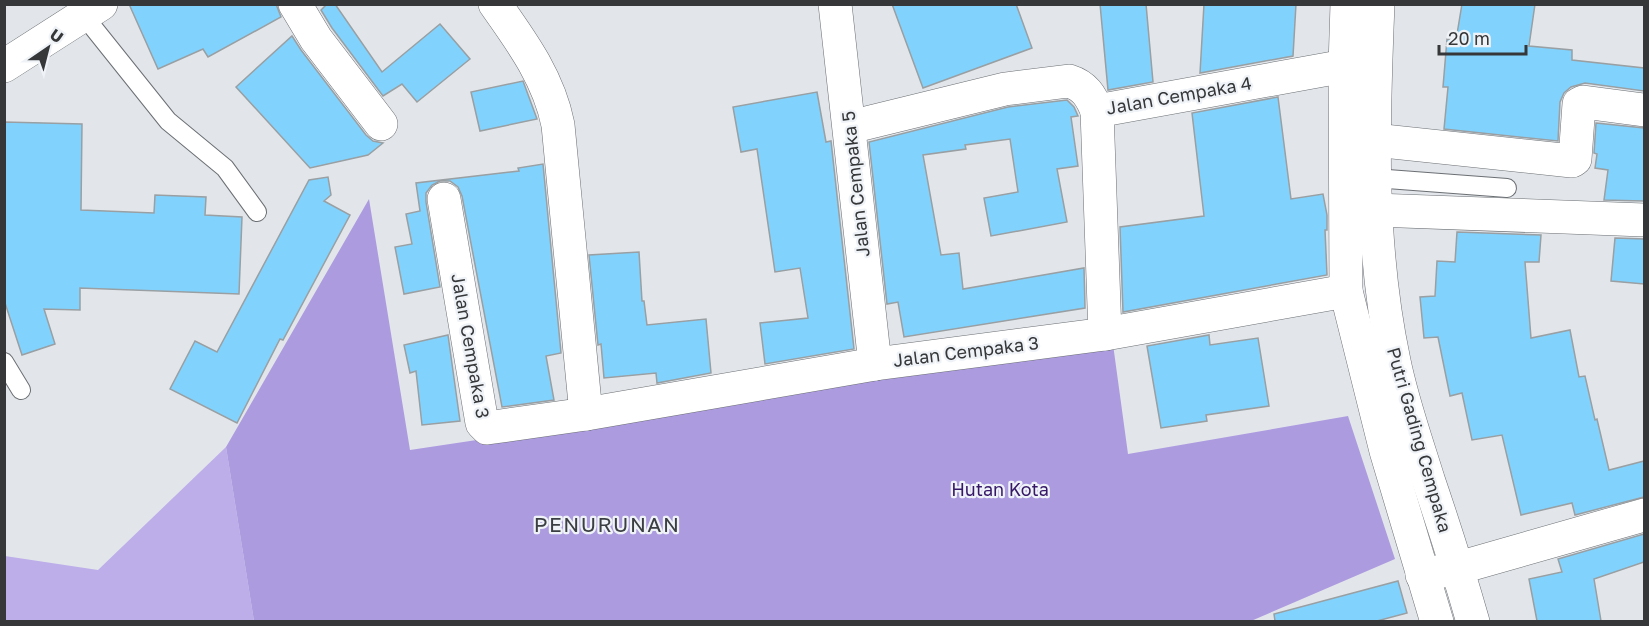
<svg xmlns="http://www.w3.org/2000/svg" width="1649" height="626" font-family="'Golos Text',sans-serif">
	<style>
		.green { fill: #bdaeea }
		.forest { fill: #ad9be0 }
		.building { fill: #81d3fe; stroke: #999fa2; stroke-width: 1.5 }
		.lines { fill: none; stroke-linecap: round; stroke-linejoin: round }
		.service-casing { stroke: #6b6f73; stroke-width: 20 }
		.minor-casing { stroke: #6b6f73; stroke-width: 34 }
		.tertiary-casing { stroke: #6b6f73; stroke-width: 34 }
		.service { stroke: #fff; stroke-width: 18 }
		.minor { stroke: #fff; stroke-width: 33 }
		.tertiary { stroke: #fff; stroke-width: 33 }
		.labels { text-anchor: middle; stroke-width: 4.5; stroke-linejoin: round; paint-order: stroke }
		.street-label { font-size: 18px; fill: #363739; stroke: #eff3f8 }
		.park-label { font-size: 18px; fill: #371868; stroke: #eff3f8 }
		.quarter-label { font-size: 21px; letter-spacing: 1.5px; fill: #3b3e42; stroke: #eff3f8 }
	</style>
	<rect width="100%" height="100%" fill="#e2e6ea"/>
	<path class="green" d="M226 447 254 621 5 622V556L98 570Z"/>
	<path class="forest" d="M369 199 410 450 770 396 1112 337 1128 454 1348 416 1395 559 1251 621H254L226 447Z"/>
	<g class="building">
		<path d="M129 4H276L281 17 208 57 203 49 158 69Z"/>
		<path d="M327 4H335L382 72 440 24 470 59 417 102 402 84 383 96 332 28 321 10Z"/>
		<path d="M892 4H1016L1032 48 923 88Z"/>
		<path d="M1100 4H1146L1153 82 1108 90Z"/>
		<path d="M1204 4H1296L1293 56 1200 73Z"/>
		<path d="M1462 4H1535L1529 46 1572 50V60L1644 68V91L1585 83 1571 87 1564 93 1560 102 1558 141 1444 129 1448 87H1443L1447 39 1456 40Z"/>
		<path d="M292 36 301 50 366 135 373 141 383 143 368 155 310 168 236 87Z"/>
		<path d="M523 81 537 119 480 131 471 92Z"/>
		<path d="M817 92 826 142 831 141 854 349 765 364 760 323 808 318 800 268 775 272 757 149 741 152 733 107Z"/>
		<path d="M1278 97 1291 199 1323 194 1327 215V230H1325L1327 275 1123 312 1120 227 1204 216 1192 113Z"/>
		<path d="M1067 100 1074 107 1078 116 1071 117 1078 166 1057 169 1067 222 991 236 984 198 1018 192 1010 139 965 145 966 149 923 155 941 255 959 253 963 289 1084 268 1085 308 904 337 898 302 887 304 869 142 1008 107Z"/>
		<path d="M4 122 82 124 81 210 154 213 155 195 206 197 205 215 242 217 239 294 80 288V310L44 309 55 344 22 355 4 300Z"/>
		<path d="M1596 123 1644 128V201L1604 200 1608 170 1595 168 1597 154 1594 153Z"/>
		<path d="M543 164 561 353 546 356 554 400 502 407 462 196 458 187 450 181H440L432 185 426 193V202L440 287 404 294 395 247 412 244 406 214 420 211 416 183 519 171 518 168Z"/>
		<path d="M328 177 331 195 324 201 350 215 283 340 280 339 237 423 170 389 195 341 217 352 309 180Z"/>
		<path d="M1457 232 1541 235 1539 262H1525L1531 338 1570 330 1579 377 1585 376 1595 420 1597 419 1609 470 1644 461V497L1575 515 1572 503 1521 515 1502 435 1472 440 1462 393 1450 396 1438 337 1424 338 1420 297 1435 296 1437 261 1455 262Z"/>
		<path d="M1615 238 1644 239V284L1611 281Z"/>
		<path d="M639 252 642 301H644L647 325 706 319 711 373 657 383 656 373 604 378 601 344 598 345 589 255Z"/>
		<path d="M448 335 460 421 422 425 416 371 410 373 404 345Z"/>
		<path d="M1209 335 1210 345 1258 338 1269 406 1206 415 1207 421 1161 428 1147 346Z"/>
		<path d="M1644 534V562L1594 579 1601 621H1537L1529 579 1562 572 1558 559Z"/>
		<path d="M1398 581 1407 613 1377 621H1275L1274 614Z"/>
	</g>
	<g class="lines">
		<g class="service-casing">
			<g id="service">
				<path d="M84 16 168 121 225 168 257 212"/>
				<path d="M1374 178 1507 188"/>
				<path d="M4 362 21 390"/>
			</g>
		</g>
		<g class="minor-casing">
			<g id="minor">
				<path d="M295 4 316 39 381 124"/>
				<path d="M495 4C522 42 549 79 558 125L586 414"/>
				<path d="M835 4 875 364"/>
				<path d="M4 66 101 4"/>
				<path d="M850 127 1005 89 1069 81C1085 86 1091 96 1097 111"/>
				<path d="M1374 140 1572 161 1575 159 1579 104 1583 102 1644 110"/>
				<path d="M444 199 482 423 487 428 586 414 875 364 1105 334 1346 291"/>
				<path d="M1375 210 1644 220"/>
				<path d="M1105 334 1097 111 1345 66 1373 70"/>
				<path d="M1422 575 1458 568 1644 515"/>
			</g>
		</g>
		<g class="tertiary-casing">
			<g id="tertiary">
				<path d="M1347 4 1345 66 1346 291 1386 451 1437 622"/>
				<path d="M1378 4C1373 124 1369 244 1394 361 1402 401 1416 440 1428 479 1444 526 1459 573 1473 622"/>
			</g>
		</g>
		<use href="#service" class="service"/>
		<use href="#minor" class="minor"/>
		<use href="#tertiary" class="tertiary"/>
	</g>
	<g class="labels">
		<g class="street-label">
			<text transform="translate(1179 96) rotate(-10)" y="6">Jalan Cempaka 4</text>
			<text transform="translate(856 184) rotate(-96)" y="6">Jalan Cempaka 5</text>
			<text transform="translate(470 346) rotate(80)" y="6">Jalan Cempaka 3</text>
			<text transform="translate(966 352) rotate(-7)" y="6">Jalan Cempaka 3</text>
			<text transform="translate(1419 440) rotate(74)" y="6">Putri Gading Cempaka</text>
		</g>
		<g class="park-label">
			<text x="1000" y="496">Hutan Kota</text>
		</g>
		<g class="quarter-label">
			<text x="607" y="532">PENURUNAN</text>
		</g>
	</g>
	<rect width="1649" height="626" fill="none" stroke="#363739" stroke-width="12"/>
	<g transform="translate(48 48) rotate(35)" stroke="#eff3f8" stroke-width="4.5" paint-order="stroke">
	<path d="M0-4.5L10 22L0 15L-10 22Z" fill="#363739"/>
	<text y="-9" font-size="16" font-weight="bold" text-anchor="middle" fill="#363739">U</text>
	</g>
	<path d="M1439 45v9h87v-9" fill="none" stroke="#363739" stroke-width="3"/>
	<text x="1448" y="45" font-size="18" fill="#363739" stroke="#eff3f8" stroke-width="4.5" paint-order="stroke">20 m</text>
</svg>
